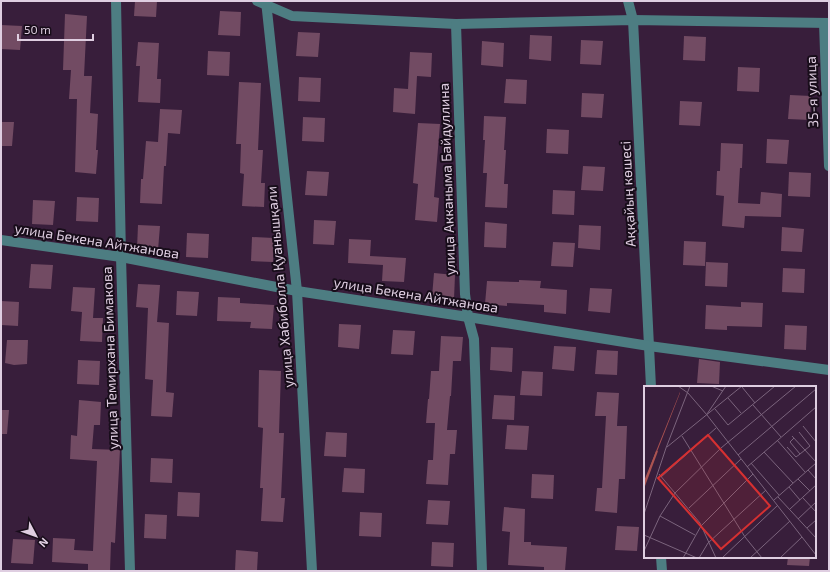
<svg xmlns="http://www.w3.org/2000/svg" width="830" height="572" font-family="'Exo 2',sans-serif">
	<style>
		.building { fill: #724b63 }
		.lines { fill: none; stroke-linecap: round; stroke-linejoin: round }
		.minor { stroke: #4d7d82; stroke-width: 10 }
		.labels { text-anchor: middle; stroke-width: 4; stroke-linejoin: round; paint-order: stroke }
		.street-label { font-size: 14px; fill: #dfcee1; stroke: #180d1a }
		.inset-river { fill: none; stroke: #ac5351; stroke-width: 2 }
		.inset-road { fill: none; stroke: #7b647d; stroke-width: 1 }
		.view { fill: #d63031; fill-opacity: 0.15; stroke: #d63031; stroke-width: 2 }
		.inset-edge { fill: none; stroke: #dfcee1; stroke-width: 2 }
	</style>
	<rect width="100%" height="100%" fill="#381e3b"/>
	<g class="building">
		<path d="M135 1H157L156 17 134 16Z"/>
		<path d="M220 11 241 12 240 36 218 35Z"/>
		<path d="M65 14 87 16 84 76H92L90 113 98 114 96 150H98L96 174 75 172 77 99H69L71 70H63Z"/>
		<path d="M1 25 22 26 20 50 1 49Z"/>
		<path d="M298 32 320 33 318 57 296 56Z"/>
		<path d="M530 35 552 36 551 61 529 59Z"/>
		<path d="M684 36 706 37 705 61 683 60Z"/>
		<path d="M581 40 603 41 601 65 580 64Z"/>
		<path d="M482 41 504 43 503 67 481 65Z"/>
		<path d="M138 42 159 43 157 79H161L160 103 138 102 140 66H136Z"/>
		<path d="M208 51 230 52 229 76 207 75Z"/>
		<path d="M410 52 432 53 431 77 417 76 415 114 393 112 394 88 408 89Z"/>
		<path d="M738 67 760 68 759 92 737 91Z"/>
		<path d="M299 77 321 78 320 102 298 101Z"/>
		<path d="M506 79 527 80 526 104 504 103Z"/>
		<path d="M239 82 261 83 258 150H263L261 183H265L264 207 242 206 244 174 240 173 241 144H236Z"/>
		<path d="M582 93 604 94 602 118 581 117Z"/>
		<path d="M790 95 811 96 810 120 788 119Z"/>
		<path d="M680 101 702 102 700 126 679 125Z"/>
		<path d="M160 109 182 110 180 134 168 133 166 166H164L162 204 140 203 141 179H143L146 141 158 142Z"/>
		<path d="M484 116 506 117 504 150H506L504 184H508L507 208 485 207 487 173H483L485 140H483Z"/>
		<path d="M303 117 325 118 324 142 302 141Z"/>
		<path d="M1 122H14L12 146H1Z"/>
		<path d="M418 123 440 124 434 197 439 198 437 222 415 220 418 184 413 183Z"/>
		<path d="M547 129 569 130 568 154 546 153Z"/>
		<path d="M767 139 789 140 787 164 766 163Z"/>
		<path d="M721 143 743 144 742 168H740L738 203 760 204 761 192 782 194 781 217 745 216 744 228 722 226 724 196 716 195 717 171H720Z"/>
		<path d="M583 166 605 167 603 191 581 190Z"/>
		<path d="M307 171 329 172 327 196 305 195Z"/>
		<path d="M789 172 811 173 810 197 788 196Z"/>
		<path d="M553 190 575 191 574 215 552 214Z"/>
		<path d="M77 197 99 198 98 222 76 221Z"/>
		<path d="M33 200 55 201 53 225 32 224Z"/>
		<path d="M314 220 336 221 334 245 313 244Z"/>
		<path d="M485 222 507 224 506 248 484 247Z"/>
		<path d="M138 225 160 226 158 250 137 249Z"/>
		<path d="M579 225 601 226 600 250 578 248Z"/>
		<path d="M782 227 804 229 802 252 781 251Z"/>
		<path d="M187 233 209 234 208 258 186 257Z"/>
		<path d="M252 237 274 238 273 262 251 261Z"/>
		<path d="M349 239 371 240 370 256 406 258 404 282 382 281 383 265 348 263Z"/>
		<path d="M684 241 706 242 705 266 683 265Z"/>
		<path d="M553 242 575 243 573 267 551 266Z"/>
		<path d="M706 262 728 263 727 287 705 286Z"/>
		<path d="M31 264 53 265 51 289 29 288Z"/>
		<path d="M783 268 805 269 804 293 782 292Z"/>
		<path d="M434 273 455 275 454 299 432 297Z"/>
		<path d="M519 280 541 281 540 288 567 290 566 314 544 312V305L507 303V306L485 304 487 281 519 282Z"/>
		<path d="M138 284 160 285 157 322 169 323 166 392 174 393 172 417 151 416 153 380 145 379 148 308 136 307Z"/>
		<path d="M73 287 95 288 93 318H103L102 342 80 341 82 312 71 311Z"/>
		<path d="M590 288 612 289 610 313 588 311Z"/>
		<path d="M177 291 199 292 197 316 176 315Z"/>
		<path d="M218 297 240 298V303L274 305 272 329 250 328 251 322 217 321Z"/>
		<path d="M1 301 19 302 18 326 1 325Z"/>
		<path d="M741 302 763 303 762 327 727 326V330L705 329 706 305 741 307Z"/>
		<path d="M339 324 361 325 359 349 338 347Z"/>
		<path d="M785 325 807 326 806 350 784 349Z"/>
		<path d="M393 330 415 331 413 355 391 354Z"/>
		<path d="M441 336 463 337 461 361H453L451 396H450L447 430H457L455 454H450L448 485 426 484 428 460H433L435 423H426L428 399H429L431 371H439Z"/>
		<path d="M7 340H28L27 364 14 365 5 363Z"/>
		<path d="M554 346 576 347 574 371 552 369Z"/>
		<path d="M491 347 513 348 512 372 490 370Z"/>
		<path d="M597 350 618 351 617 375 595 374Z"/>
		<path d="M699 359 720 362 719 384 697 383Z"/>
		<path d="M78 360 100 361 99 385 77 384Z"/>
		<path d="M259 370 281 371 279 433H284L281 498H285L283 522 261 521 263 488H260L263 428 258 427Z"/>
		<path d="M522 371 543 372 542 396 520 395Z"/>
		<path d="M597 392 619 393 617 426H627L625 479H619L617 513 595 511 597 488H602L606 416H595Z"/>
		<path d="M494 395 515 396 514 420 492 419Z"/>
		<path d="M79 400 101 402 100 425H94L92 449 120 450 115 543 111 542 110 571H88V564L52 562 53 538 75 539 74 550 93 551 97 461 70 459 71 435 77 436Z"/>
		<path d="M1 410H9L7 434H1Z"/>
		<path d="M507 425 529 426 527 450 505 449Z"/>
		<path d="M326 432 347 433 346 457 324 456Z"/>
		<path d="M151 458 173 459 172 483 150 482Z"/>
		<path d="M344 468 365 469 364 493 342 492Z"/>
		<path d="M532 474 554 475 553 499 531 498Z"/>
		<path d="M178 492 200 493 199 517 177 516Z"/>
		<path d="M428 500 450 501 448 525 426 524Z"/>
		<path d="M504 507 525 509 524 542H531V545L567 547 565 571 544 570V567L508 565 510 532 502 531Z"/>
		<path d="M360 512 382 513 381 537 359 536Z"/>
		<path d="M145 514 167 515 166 539 144 538Z"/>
		<path d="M617 526 639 527 637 551 615 550Z"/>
		<path d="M13 539 35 540 33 564 11 563Z"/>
		<path d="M432 542 454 543 453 567 431 566Z"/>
		<path d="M236 550 258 552 257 571H235Z"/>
		<path d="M788 557H810L809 566 787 565Z"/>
	</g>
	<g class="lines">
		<g class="minor">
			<path d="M116 1 121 257 130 571"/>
			<path d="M257 1 292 16 456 24 633 20 829 23"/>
			<path d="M266 1 297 291 312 571"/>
			<path d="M628 1 633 20 651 387"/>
			<path d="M824 23 829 166"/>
			<path d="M456 24 465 294 468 317 474 339 482 571"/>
			<path d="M1 240 121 257 297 291 468 317 649 346 829 370"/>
			<path d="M661 557 662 571"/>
		</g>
	</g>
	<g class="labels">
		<g class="street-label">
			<text transform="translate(812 92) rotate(-92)" y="5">35-я улица</text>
			<text transform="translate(447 179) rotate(-92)" y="5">улица Акканыма Байдуллина</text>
			<text transform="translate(628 194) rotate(-93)" y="5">Аққайың көшесі</text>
			<text transform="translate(97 241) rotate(9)" y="5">улица Бекена Айтжанова</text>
			<text transform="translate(280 287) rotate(-95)" y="5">улица Хабиболла Қуанышқали</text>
			<text transform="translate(416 295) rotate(9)" y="5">улица Бекена Айтжанова</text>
			<text transform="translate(110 358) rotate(-92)" y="5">улица Темирхана Бимакова</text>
		</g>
	</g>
	<g transform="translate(644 386)">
		<rect width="172" height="172" fill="#381e3b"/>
		<path d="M36 6V7L0 99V95Z" fill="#ac5351"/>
		<path class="inset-river" d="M0 100 13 65"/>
		<path class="inset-road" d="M34 0 44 7 63 29 172 169M67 0 79 5M98 1 111 17M84 12 97 27M109 19 137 51M71 23 84 39 131 0M63 28 82 0M159 40 172 56M38 50 101 151 118 172M148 50 172 76M150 52 146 56 156 68 166 60 155 46M133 54 161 86M23 61 98 0M143 61 152 71 156 68M120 66 149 97M94 69 172 3M107 77 135 109M103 81 172 21M164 84 172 93M15 88 56 137 72 172M17 91 72 42M154 93 166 105M145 101 156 114M134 111 172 152M159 112 172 126M130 114 172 77M45 122 97 73M146 123 172 99M0 128 22 62 46 0M16 130 51 149M154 133 172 116M163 142 172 134M0 149 53 172M0 165 16 130 31 107 77 62 152 0M39 172 57 140 109 88M55 172 64 157 122 104M78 172 134 119M106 172 146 135M136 172 158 151"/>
		<path class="view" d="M64 49 126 120 77 163 14 92Z"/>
		<rect width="172" height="172" class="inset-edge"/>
	</g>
	<rect width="830" height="572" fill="none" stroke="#dfcee1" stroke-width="4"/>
	<g transform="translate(36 536) rotate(131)" stroke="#180d1a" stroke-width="3" paint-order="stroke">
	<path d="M0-3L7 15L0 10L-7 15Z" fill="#dfcee1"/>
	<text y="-6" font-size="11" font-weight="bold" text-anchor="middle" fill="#dfcee1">N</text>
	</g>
	<path d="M18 34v6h75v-6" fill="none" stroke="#dfcee1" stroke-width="2"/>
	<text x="24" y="34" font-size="12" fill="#dfcee1" stroke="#180d1a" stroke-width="3" paint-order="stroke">50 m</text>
</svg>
